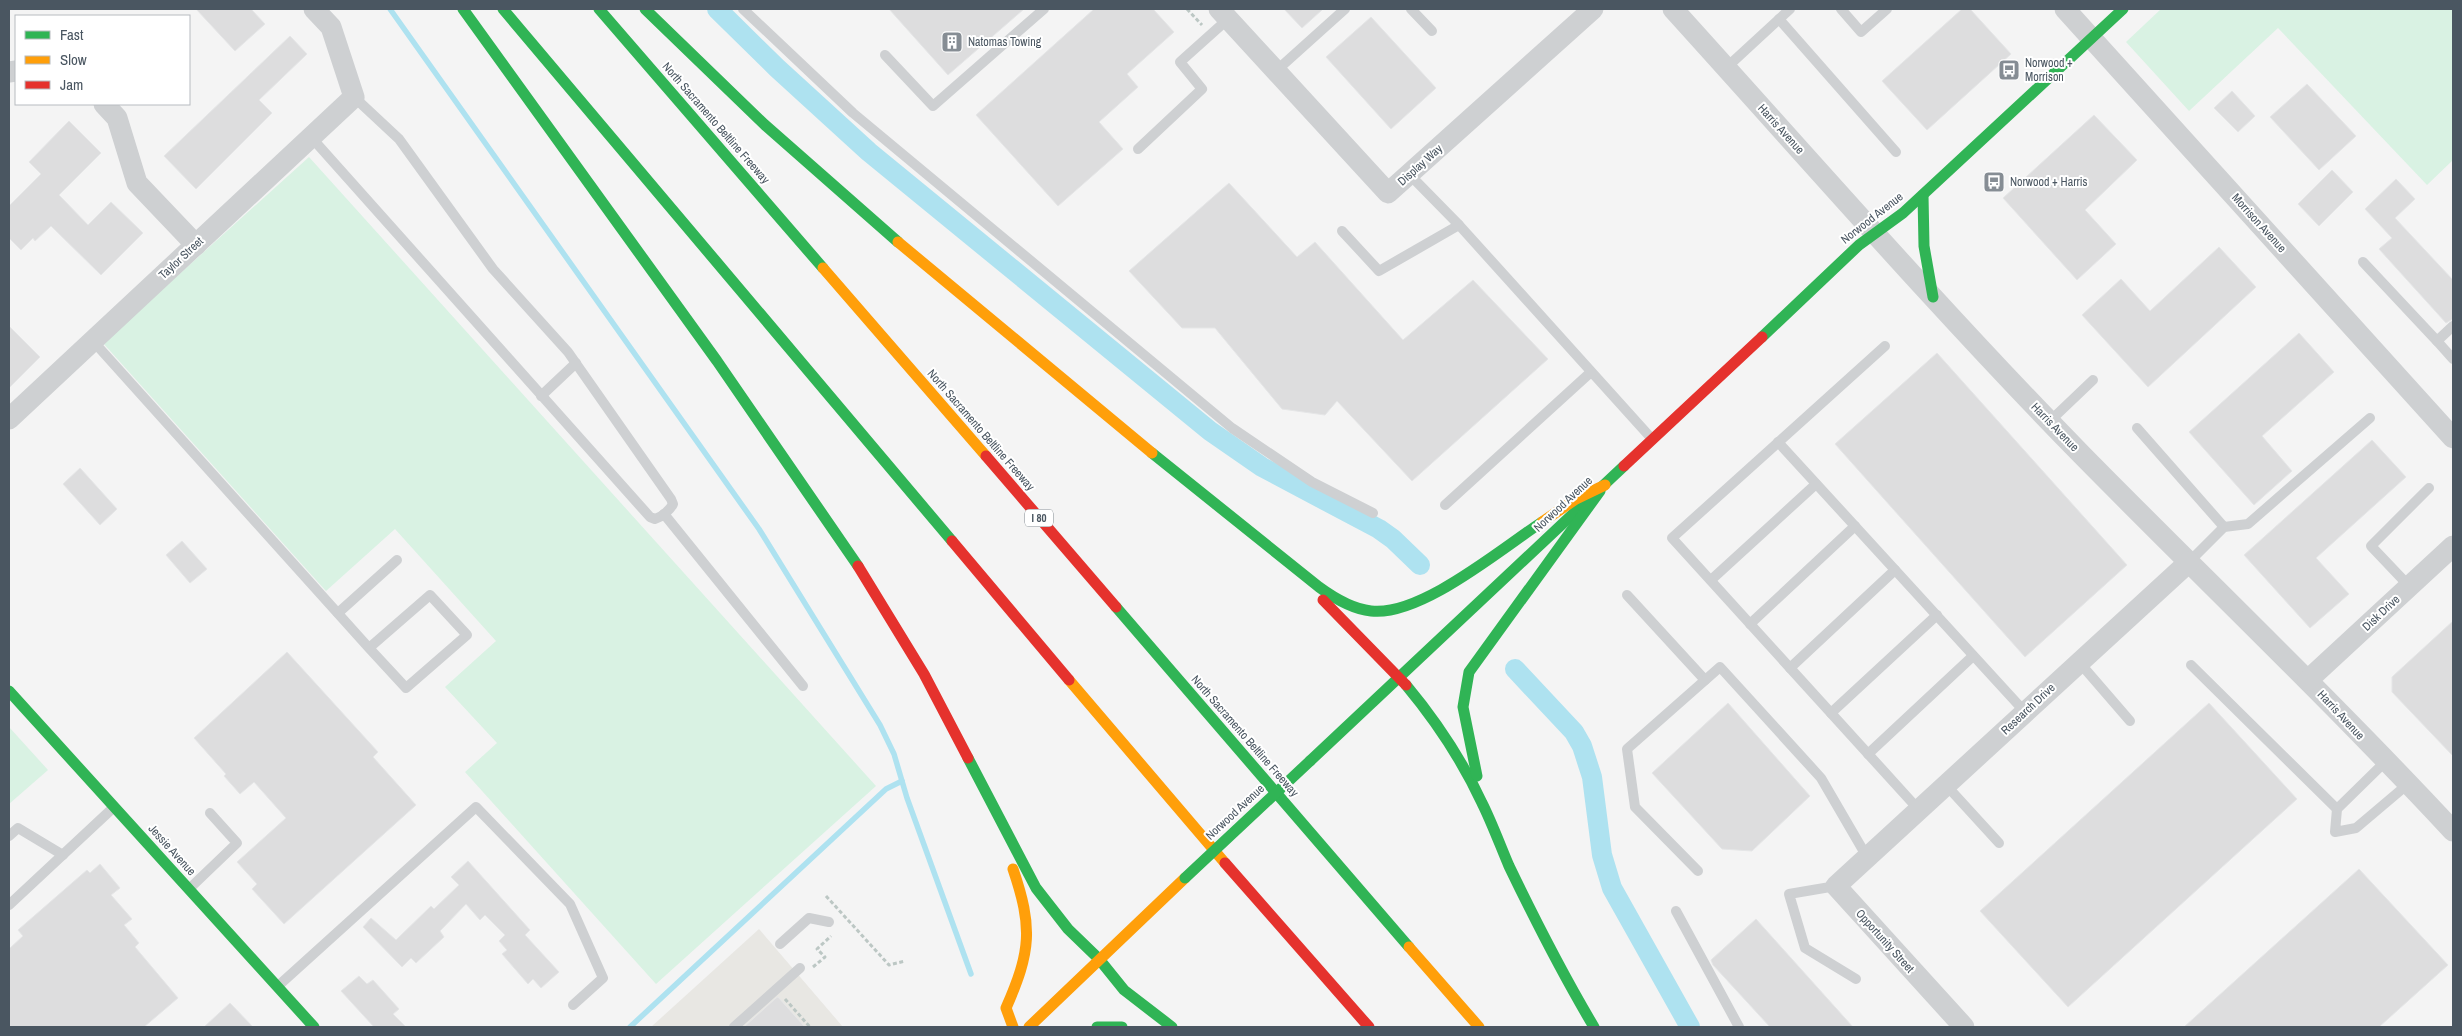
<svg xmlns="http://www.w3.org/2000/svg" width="2462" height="1036" font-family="'Archivo Narrow',sans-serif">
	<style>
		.commercial { fill: #e8e7e3 }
		.green { fill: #d9f2e3 }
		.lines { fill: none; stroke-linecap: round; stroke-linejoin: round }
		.stream { stroke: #aee2f0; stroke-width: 5.5 }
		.canal { stroke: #aee2f0; stroke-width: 20 }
		.building { fill: #ddddde; stroke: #e5e6e7 }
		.path { stroke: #bcc7c4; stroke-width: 3; stroke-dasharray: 4 2.5; stroke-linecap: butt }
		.lane { stroke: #ced0d2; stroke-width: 10 }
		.street { stroke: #ced0d2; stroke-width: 21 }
		.fast { stroke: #30b455; stroke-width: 11 }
		.slow { stroke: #ff9f0a; stroke-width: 11 }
		.jam { stroke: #e5322d; stroke-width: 11 }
		.fast-bridge { stroke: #30b455; stroke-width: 11 }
		.labels { text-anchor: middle; stroke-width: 4; stroke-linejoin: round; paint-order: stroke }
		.shield { fill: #fff; stroke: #808990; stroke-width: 1 }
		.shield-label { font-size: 11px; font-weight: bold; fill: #4a5661 }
		.poi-label { font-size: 12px; fill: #4a5661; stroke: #fff; text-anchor: start }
		.street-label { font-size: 12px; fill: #4a5661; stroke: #fff }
	</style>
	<rect width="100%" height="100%" fill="#f4f4f4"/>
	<path class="commercial" d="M759 929 843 1027H651Z"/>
	<g class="green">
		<path d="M2161 9H2453V160L2427 185 2278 28 2189 111 2126 42Z"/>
		<path d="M309 157 876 786 656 984 465 772 497 743 445 687 496 641 395 529 326 591 103 343Z"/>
		<path d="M9 727 48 770 9 804Z"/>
	</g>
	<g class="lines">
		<g class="stream">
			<path d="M390 9 759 529 880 725 894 754 907 798 971 974"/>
			<path d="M630 1027 886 789 902 781"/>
		</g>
		<g class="canal">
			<path d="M717 9 777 68 869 152 1210 431 1262 467 1379 529 1393 539 1420 565"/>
			<path d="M1515 669 1574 732 1582 746 1592 777 1602 855 1612 888 1690 1027"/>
		</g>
	</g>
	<g class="building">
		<path d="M196 9H251L265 24 235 51Z"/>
		<path d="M889 9H1024L948 75Z"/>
		<path d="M1094 9H1153L1174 32 1127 74 1138 87 1099 122 1123 149 1058 206 976 115Z"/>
		<path d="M1284 9H1323L1302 28Z"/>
		<path d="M1962 9H1970L2011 54 1927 130 1882 81Z"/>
		<path d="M1371 17 1436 88 1391 129 1326 57Z"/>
		<path d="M290 36 307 54 259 100 272 113 196 189 164 156Z"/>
		<path d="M2307 84 2356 136 2319 170 2270 117Z"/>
		<path d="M2232 91 2255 116 2238 132 2214 108Z"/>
		<path d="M2094 115 2137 160 2085 210 2116 244 2077 280 2003 198Z"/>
		<path d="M69 121 101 153 59 195 88 225 111 202 143 233 101 275 51 226 35 241 33 238 21 250 9 238V206L41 174 29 162Z"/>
		<path d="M2332 170 2353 192 2319 226 2298 204Z"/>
		<path d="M2396 179 2415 199 2395 218 2453 280V319L2446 323 2379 249 2392 238 2365 209Z"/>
		<path d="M1229 183 1297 257 1315 242 1403 340 1473 280 1548 359 1412 481 1337 401 1325 415 1282 409 1215 328H1182L1129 271Z"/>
		<path d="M2219 247 2256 287 2148 387 2082 315 2121 279 2150 311Z"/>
		<path d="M9 326 40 357 9 388Z"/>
		<path d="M2299 333 2334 372 2262 436 2292 471 2254 505 2189 432Z"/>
		<path d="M1937 353 2127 565 2025 657 1835 444Z"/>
		<path d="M2372 440 2406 477 2316 558 2349 594 2310 628 2244 555Z"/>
		<path d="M80 468 117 509 100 525 63 484Z"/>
		<path d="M182 541 207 569 190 583 166 555Z"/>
		<path d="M2453 621V756L2392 692V677Z"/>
		<path d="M287 652 378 752 373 757 416 805 284 924 252 889 257 884 237 862 286 818 254 782 240 794 224 776 226 774 194 738Z"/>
		<path d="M1728 703 1810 796 1752 851 1722 849 1652 773Z"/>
		<path d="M2209 703 2297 799 2068 1007 1980 911Z"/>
		<path d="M468 861 530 930 525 935 559 972 541 988 533 979 528 984 502 954 507 950 499 941 505 935 485 915 480 920 466 904 440 931 444 937 416 963 411 958 402 967 363 927 371 918 396 940 431 906 434 909 459 885 451 877Z"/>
		<path d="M100 864 120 888 111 895 132 919 124 925 139 943 135 947 178 998 144 1027H9V949L23 936 18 930 87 870 90 873Z"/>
		<path d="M2359 869 2448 965 2379 1027H2184Z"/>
		<path d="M1756 919 1853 1027H1770L1713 965 1711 960Z"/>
		<path d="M359 976 367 984 373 980 399 1009 393 1014 406 1027H374L341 991Z"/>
		<path d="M778 997 805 1027H744L776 998Z"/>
		<path d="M230 1003 253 1027H204Z"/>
	</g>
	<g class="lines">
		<g class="path">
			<path d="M1187 9 1202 25"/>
			<path d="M826 896 889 965 905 961"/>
			<path d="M813 967 825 957 817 949 831 936"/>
			<path d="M785 999 810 1027"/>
		</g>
		<g class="lane">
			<path d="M743 9 853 113 1232 428 1312 482 1373 513"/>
			<path d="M1411 9 1432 31"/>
			<path d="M1841 9 1861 32 1887 9"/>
			<path d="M1779 19 1896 152"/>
			<path d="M885 55 933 106 1044 9"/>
			<path d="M1726 68 1790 9"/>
			<path d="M1276 71 1345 9"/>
			<path d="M311 137 650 517 655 519C662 517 670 510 673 504L671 499 568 352 493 269 399 139 354 97"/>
			<path d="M1138 149 1202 89 1180 62 1228 19"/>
			<path d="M1409 174 1459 225"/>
			<path d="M1342 231 1379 271 1459 225 1652 439"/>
			<path d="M2363 262 2437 341 2453 326"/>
			<path d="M93 341 369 648 406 688 467 635 430 595 369 648"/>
			<path d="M2437 341 2453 359"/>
			<path d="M1885 346 1672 538 1919 810"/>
			<path d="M541 396 576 363"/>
			<path d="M2050 421 2093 380"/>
			<path d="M2137 428 2224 527"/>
			<path d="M1778 442 2025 712"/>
			<path d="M1445 505 1591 372"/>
			<path d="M664 514 803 686"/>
			<path d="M2189 562 2224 527 2248 524 2370 418"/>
			<path d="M1711 580 1816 484"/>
			<path d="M2409 586 2371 546 2429 488"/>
			<path d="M1627 595 1705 680"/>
			<path d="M338 613 397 560"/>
			<path d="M1750 624 1855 526"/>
			<path d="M2079 662 2130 721"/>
			<path d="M2191 665 2337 809"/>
			<path d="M1790 668 1895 570"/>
			<path d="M1831 713 1937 615"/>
			<path d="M1868 754 1973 656"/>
			<path d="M2385 762 2337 809 2335 832 2356 828 2408 784"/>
			<path d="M1946 785 1999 843"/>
			<path d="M9 836 18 828 63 855"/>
			<path d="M1698 871 1635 807 1627 749 1720 667 1821 778 1867 857"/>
			<path d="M1836 886 1789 894 1805 948 1856 979"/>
			<path d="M189 889 237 843 210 813"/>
			<path d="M9 905 114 807"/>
			<path d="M1676 911 1739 1027"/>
			<path d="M780 944 809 918 829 922"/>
			<path d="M278 986 476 807 570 904 603 978 573 1005"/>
			<path d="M734 1027 800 968"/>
		</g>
		<g class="street">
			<path d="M1219 9 1388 193 1593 9"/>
			<path d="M1673 9C1808 158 1940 310 2081 454 2205 580 2333 702 2453 831"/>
			<path d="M2065 9 2453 438"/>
			<path d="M9 72 16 71"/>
			<path d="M104 104 117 118 137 183 196 245"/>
			<path d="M9 419 354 97 331 27 314 9"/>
			<path d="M2308 680 2453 546"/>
			<path d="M1964 1027 1836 886 2189 562"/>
		</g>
		<g class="fast">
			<path d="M463 9 717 361 858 566"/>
			<path d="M503 9 952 541"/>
			<path d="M599 9 823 268"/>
			<path d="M645 9 765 125 898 242"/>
			<path d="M1923 195 1924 246 1933 297"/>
			<path d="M1762 337 1859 245 1903 213 2123 9"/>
			<path d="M1152 453 1319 587C1334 598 1352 609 1371 611 1420 617 1501 549 1542 522"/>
			<path d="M1116 607 1409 947"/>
			<path d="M1406 685C1436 721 1462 760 1482 803 1492 823 1500 845 1509 866 1535 920 1563 975 1594 1027"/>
			<path d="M9 691 314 1027"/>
			<path d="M968 758 1036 888 1068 929 1099 959 1124 990 1172 1027"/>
			<path d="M1310 761 1624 466"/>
			<path d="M1477 776 1463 707 1469 672 1600 491"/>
			<path d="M1097 1027H1122"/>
		</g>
		<g class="slow">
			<path d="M898 242 1152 453"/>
			<path d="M823 268 986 456"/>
			<path d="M1542 522 1576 499 1605 485"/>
			<path d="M1069 680 1225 863"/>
			<path d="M1013 869C1033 928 1031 951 1006 1008L1013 1027"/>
			<path d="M1409 947 1479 1027"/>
			<path d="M1029 1027 1185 878"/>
		</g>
		<g class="jam">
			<path d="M986 456 1116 607"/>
			<path d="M1624 466 1762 337"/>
			<path d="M952 541 1069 680"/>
			<path d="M858 566 924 674 968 758"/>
			<path d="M1323 600 1406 685"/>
			<path d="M1225 863 1369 1027"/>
		</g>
		<path class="fast-bridge" d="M1185 878 1310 761"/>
	</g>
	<defs>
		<g id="building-square" transform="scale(1.125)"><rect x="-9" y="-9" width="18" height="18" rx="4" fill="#868d94" stroke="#fff"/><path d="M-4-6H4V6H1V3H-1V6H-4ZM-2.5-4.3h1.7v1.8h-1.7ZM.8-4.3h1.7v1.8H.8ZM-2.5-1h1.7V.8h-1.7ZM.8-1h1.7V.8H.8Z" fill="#fff"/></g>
		<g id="bus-square" transform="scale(1.125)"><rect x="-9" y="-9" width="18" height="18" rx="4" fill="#868d94" stroke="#fff"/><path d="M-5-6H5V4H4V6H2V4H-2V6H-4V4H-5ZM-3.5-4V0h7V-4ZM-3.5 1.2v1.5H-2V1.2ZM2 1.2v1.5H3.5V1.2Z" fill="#fff"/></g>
	</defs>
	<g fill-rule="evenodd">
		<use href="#building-square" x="952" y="42"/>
		<use href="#bus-square" x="2009" y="70"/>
		<use href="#bus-square" x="1994" y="182"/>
	</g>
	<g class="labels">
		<rect class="shield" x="1025" y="509.5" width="28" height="17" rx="4"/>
		<g class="shield-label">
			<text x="1039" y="522">I 80</text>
		</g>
		<g class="poi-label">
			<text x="968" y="46">Natomas Towing</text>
			<text x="2025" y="67">Norwood +<tspan x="2025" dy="14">Morrison</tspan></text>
			<text x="2010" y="186">Norwood + Harris</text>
		</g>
		<g class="street-label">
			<text transform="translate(716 123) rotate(49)" y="4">North Sacramento Beltline Freeway</text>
			<text transform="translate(1781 129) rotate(48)" y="4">Harris Avenue</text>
			<text transform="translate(1420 165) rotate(-42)" y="4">Display Way</text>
			<text transform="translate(1872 218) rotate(-38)" y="4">Norwood Avenue</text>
			<text transform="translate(2259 223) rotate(48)" y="4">Morrison Avenue</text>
			<text transform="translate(181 258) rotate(-43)" y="4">Taylor Street</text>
			<text transform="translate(2055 427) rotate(46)" y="4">Harris Avenue</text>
			<text transform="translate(981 430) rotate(49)" y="4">North Sacramento Beltline Freeway</text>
			<text transform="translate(1563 504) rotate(-43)" y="4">Norwood Avenue</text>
			<text transform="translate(2381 613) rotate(-43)" y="4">Disk Drive</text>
			<text transform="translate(2028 709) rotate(-43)" y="4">Research Drive</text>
			<text transform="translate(2341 715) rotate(47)" y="4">Harris Avenue</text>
			<text transform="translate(1245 736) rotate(49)" y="4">North Sacramento Beltline Freeway</text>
			<text transform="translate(1235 812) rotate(-43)" y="4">Norwood Avenue</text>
			<text transform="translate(172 850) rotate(48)" y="4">Jessie Avenue</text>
			<text transform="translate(1885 941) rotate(48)" y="4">Opportunity Street</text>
		</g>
	</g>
	<rect width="2462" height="1036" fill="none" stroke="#4a5661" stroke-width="20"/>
	<rect x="15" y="15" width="175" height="90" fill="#ffffff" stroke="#b7bbc0"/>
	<rect x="25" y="31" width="25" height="8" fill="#30b455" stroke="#b7bbc0"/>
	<text x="60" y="40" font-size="15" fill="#4a5661">Fast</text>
	<rect x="25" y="56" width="25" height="8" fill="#ff9f0a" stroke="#b7bbc0"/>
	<text x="60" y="65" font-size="15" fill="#4a5661">Slow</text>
	<rect x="25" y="81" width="25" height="8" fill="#e5322d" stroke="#b7bbc0"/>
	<text x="60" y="90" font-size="15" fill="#4a5661">Jam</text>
</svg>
